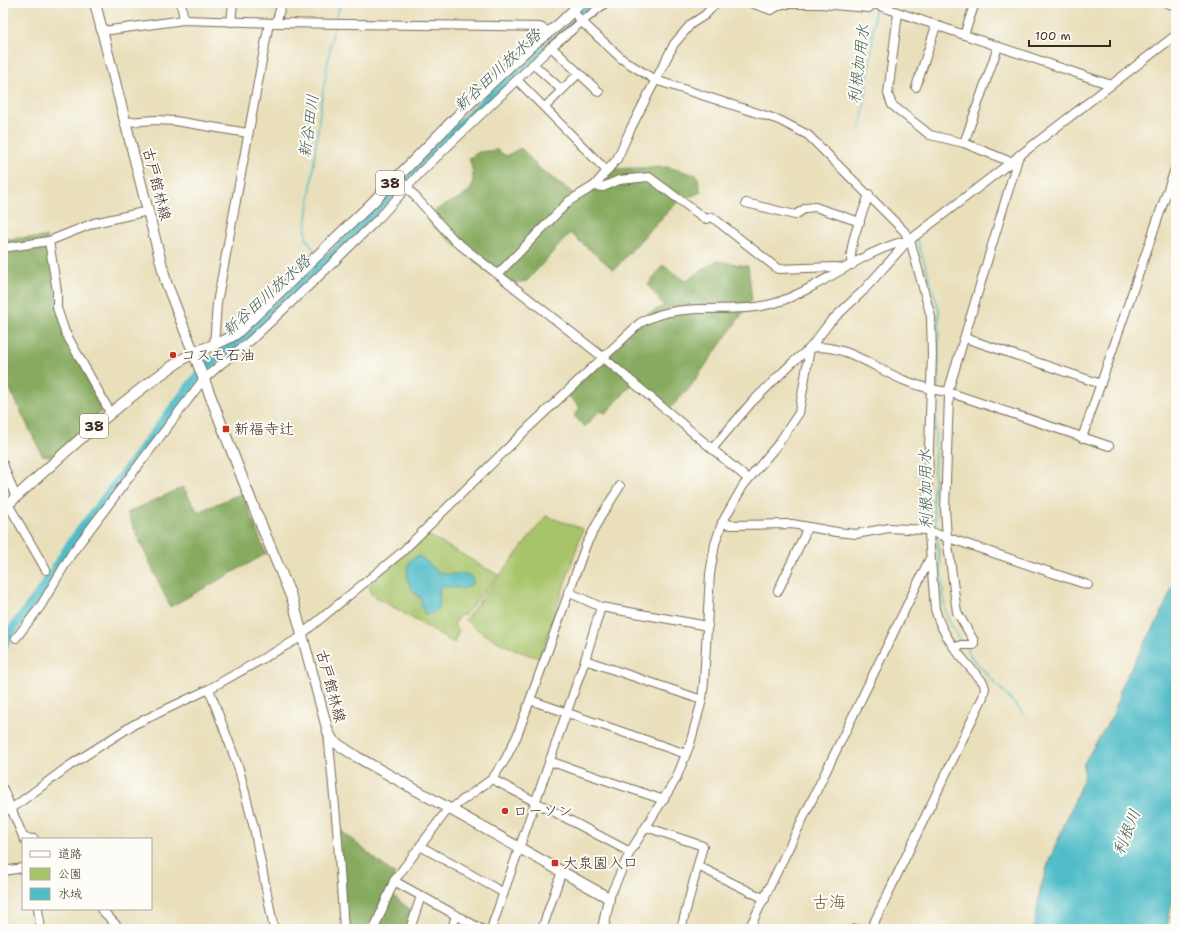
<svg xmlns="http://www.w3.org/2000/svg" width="1179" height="932" font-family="'Shantell Sans','Klee One',sans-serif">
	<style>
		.green { fill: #a8c46a; stroke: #727744 }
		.forest { fill: #86aa5e; stroke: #606a3e }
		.water { fill: #4fbcc7; stroke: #457372 }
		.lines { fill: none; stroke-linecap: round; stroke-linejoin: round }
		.stream { stroke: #4fbcc7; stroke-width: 1.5 }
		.river { stroke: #4fbcc7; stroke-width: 10 }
		.minor-casing { stroke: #786955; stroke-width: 10 }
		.major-casing { stroke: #786955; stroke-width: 12 }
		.minor { stroke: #fff; stroke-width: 8 }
		.major { stroke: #fff; stroke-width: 10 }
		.poi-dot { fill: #c8321e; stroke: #fdfcf7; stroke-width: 1.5 }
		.labels { text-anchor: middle; stroke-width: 4; stroke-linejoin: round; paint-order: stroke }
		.shield { fill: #fdfcf7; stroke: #75695f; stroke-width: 1 }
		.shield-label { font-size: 14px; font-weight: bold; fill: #3b2a1e }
		.street-label { font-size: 15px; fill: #3b2a1e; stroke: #fdfcf7 }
		.poi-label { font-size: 15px; fill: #3b2a1e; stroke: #fdfcf7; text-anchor: start }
		.water-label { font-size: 16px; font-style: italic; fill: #425d59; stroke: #fdfcf7 }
		.quarter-label { font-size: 17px; fill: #73553e; stroke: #fdfcf7 }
	</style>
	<rect width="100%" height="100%" fill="#fdfcf7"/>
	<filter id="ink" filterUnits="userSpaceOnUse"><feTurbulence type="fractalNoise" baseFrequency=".025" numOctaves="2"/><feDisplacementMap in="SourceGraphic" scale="8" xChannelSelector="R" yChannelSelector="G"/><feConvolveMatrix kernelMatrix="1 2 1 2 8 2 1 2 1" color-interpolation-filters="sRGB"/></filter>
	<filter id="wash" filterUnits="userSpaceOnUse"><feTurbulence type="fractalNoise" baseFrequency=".012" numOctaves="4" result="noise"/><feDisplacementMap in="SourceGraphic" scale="16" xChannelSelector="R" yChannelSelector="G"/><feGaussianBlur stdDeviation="0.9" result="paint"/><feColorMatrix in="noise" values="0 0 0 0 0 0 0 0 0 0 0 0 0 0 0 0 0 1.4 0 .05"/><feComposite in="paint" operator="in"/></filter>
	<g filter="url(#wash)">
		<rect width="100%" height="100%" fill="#e9dfbb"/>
		<g class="green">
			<path d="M546 516 583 529 540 658C513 651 487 638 465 620Z"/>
			<path d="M428 535 498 575 464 616 461 614 454 625 459 630 454 643 371 594 369 585Z"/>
		</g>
		<g class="forest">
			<path d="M521 148 540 169 574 194 608 169 667 167 697 175 701 192 679 201 648 232 614 270 570 233 527 281 504 285 434 227 429 221V215C454 194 484 203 469 158L479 152 497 150 506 156Z"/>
			<path d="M46 237 57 302 67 337 107 406 52 457 42 455 3 375V239Z"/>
			<path d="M716 261 748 266 752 300 688 390 667 411 637 379 606 413 599 411 585 427 574 416 580 408 567 394 598 365 641 317 664 306 648 285 663 265 685 281Z"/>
			<path d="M183 487 198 512 242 493 266 554 170 607 127 513Z"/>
			<path d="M339 829 395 875 371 929H346Z"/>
			<path d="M391 894 413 912 408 929H374Z"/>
		</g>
		<g class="water">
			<path d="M588 3H599L525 69 520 62 535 47H540L568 26 578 12Z"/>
			<path d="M418 556C427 559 432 569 441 573 451 576 461 572 471 575L473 582C465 595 452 584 441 587L439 590 440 606 433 614H425L421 605V598C408 590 404 574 410 560Z"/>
			<path d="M1176 579V876L1168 923 1165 929H1034L1040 890 1049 861 1083 780 1084 763 1114 713 1122 684 1159 618Z"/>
		</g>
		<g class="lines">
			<g class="stream">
				<path d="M335 20 341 3"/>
				<path d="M861 127 872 47 875 8"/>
				<path d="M917 239 939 310 938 387"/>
				<path d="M315 251 306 238V228L321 103 334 26"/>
				<path d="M936 530 933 503 937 392"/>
				<path d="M937 538 945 610 950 623 961 642"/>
				<path d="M966 648 972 658 1024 714"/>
			</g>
			<path class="river" d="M3 647 6 638 42 590 72 542 191 385 207 366 249 333 340 248 399 185 532 56"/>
		</g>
	</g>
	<g filter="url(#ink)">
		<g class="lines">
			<g class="minor-casing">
				<g id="minor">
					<path d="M181 3 184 20"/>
					<path d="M751 3 771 10 782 4H821L869 8 872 3"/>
					<path d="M871 3 1111 85"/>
					<path d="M1166 3 1176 6"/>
					<path d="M572 10 582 22 622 59 655 80 779 120 808 135 904 231 910 240 931 317 932 355 927 510 935 609C942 637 964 661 983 682L985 688 983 697 871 929"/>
					<path d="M898 13 888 94 892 105 930 135 964 143 1011 162"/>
					<path d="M231 22 233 3"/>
					<path d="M276 23 282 3"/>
					<path d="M103 31 184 20 276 23 496 26 540 27 550 32"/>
					<path d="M964 35 975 3"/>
					<path d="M551 47 599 92"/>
					<path d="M533 64 562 90"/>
					<path d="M517 80 607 171"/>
					<path d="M916 87 936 26"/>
					<path d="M545 107 579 73"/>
					<path d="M126 122 156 120 175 121 248 133"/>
					<path d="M964 143 998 47"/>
					<path d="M397 176 454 240 604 358 748 479"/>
					<path d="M594 186 603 187 619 180 649 177 704 218 706 219 712 217 778 269 834 267 845 268"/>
					<path d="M746 203 795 215 806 208 815 207 860 222"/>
					<path d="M49 241 57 291V308L65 332 110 412"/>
					<path d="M3 248 49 241 94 223 148 211"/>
					<path d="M852 265C847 245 863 214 869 194"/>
					<path d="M498 274 569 201 594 186 617 159 631 128 674 44 691 24 705 15 716 3"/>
					<path d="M965 338 1101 384"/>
					<path d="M214 346 217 303 269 23"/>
					<path d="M810 348C842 342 875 368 903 380 918 386 932 390 948 392L1109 446"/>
					<path d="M1082 438 1176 166"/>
					<path d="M712 449 751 403 793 362 810 348 830 322 863 291 906 243 1176 35"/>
					<path d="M3 464 16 498"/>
					<path d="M8 504 46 570"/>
					<path d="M722 523 732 525 792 524 837 532 856 534 889 528 925 530 1088 585"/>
					<path d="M778 591 804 536 807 527"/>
					<path d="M568 592 601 607 708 626"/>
					<path d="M302 634 402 552 529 427 640 323C681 299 731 316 775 303 822 288 861 250 910 240"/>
					<path d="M16 638 40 607 72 553 203 380 221 364 249 342 335 261 380 217 420 173 551 47 605 3"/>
					<path d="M955 648 961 645H974V641L957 612 947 537 945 509 949 397 948 392 1019 155"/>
					<path d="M585 660 702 700"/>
					<path d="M209 689 239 769 254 828 274 929"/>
					<path d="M530 700 686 754"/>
					<path d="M328 733 337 828 344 929"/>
					<path d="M549 761 664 800"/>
					<path d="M492 779 630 852"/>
					<path d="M3 789 24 839"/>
					<path d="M3 811 11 809 69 766 133 725 209 689 303 636"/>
					<path d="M646 827 703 846 681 929"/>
					<path d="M24 838 34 839"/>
					<path d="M420 846 504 893"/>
					<path d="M698 866 765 899"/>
					<path d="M3 871 23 868"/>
					<path d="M394 881 481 929"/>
					<path d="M609 898 630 852 676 779 690 744 702 700 704 682 710 574 715 544 722 523 743 486 778 444 799 413 810 348"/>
					<path d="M38 909 41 929"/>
					<path d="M101 909 120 929"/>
					<path d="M374 929 394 881 445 813 492 779 505 760 517 736 586 545 601 516 620 486"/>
					<path d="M410 929 421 896"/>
					<path d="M452 929 456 915"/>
					<path d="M491 929 585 660 601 607"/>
					<path d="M542 929 562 871"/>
					<path d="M749 929 930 558"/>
					<path d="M855 929H862"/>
				</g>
			</g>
			<g class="major-casing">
				<g id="major">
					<path d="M95 3 166 282 252 503 293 601 328 732 333 741 357 757 609 898 603 929"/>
					<path d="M3 509C61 456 118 402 183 359 199 348 220 345 236 334L372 203 471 102 532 45 557 26 581 3"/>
				</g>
			</g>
			<use href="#minor" class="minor"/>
			<use href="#major" class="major"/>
		</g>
	</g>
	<g class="poi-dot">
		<circle cx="173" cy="355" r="4"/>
		<rect x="222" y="425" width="8" height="8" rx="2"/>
		<circle cx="505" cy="811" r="4"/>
		<rect x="551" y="859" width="8" height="8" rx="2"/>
	</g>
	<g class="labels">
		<g class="shield">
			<rect x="376" y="171" width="28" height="24" rx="3"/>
			<rect x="80" y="414" width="28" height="24" rx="3"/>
		</g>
		<g class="shield-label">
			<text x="390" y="188">38</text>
			<text x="94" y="431">38</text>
		</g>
		<g class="street-label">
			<text transform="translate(157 184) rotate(76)" y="5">古戸館林線</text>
			<text transform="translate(331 686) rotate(75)" y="5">古戸館林線</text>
		</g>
		<g class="poi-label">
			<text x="181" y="360">コスモ石油</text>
			<text x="234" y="434">新福寺辻</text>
			<text x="513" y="816">ローソン</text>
			<text x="563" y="868">大泉園入口</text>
		</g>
		<g class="water-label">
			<text transform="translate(858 64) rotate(-83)" y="6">利根加用水</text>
			<text transform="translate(497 70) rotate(-43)" y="6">新谷田川放水路</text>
			<text transform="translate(308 126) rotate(-82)" y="6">新谷田川</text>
			<text transform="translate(266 295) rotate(-42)" y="6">新谷田川放水路</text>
			<text transform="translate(925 489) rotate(-91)" y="6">利根加用水</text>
			<text transform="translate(1126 832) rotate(-68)" y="6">利根川</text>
		</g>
		<g class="quarter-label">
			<text x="829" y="908">古海</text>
		</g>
	</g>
	<rect width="1179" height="932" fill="none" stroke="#fdfcf7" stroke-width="16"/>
	<rect x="22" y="838" width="130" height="72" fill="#fdfcf7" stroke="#afa8a0"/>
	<rect x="30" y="851" width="20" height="6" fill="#ffffff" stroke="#afa8a0"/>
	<text x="58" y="858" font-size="12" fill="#3b2a1e">道路</text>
	<rect x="30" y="868" width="20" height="12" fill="#a8c46a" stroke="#afa8a0"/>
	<text x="58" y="878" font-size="12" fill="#3b2a1e">公園</text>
	<rect x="30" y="888" width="20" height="12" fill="#4fbcc7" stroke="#afa8a0"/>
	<text x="58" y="898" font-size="12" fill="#3b2a1e">水域</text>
	<path d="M1029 40v6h81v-6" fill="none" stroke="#3b2a1e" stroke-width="2"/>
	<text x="1035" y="40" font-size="12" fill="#3b2a1e" stroke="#fdfcf7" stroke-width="3" paint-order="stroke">100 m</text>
</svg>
